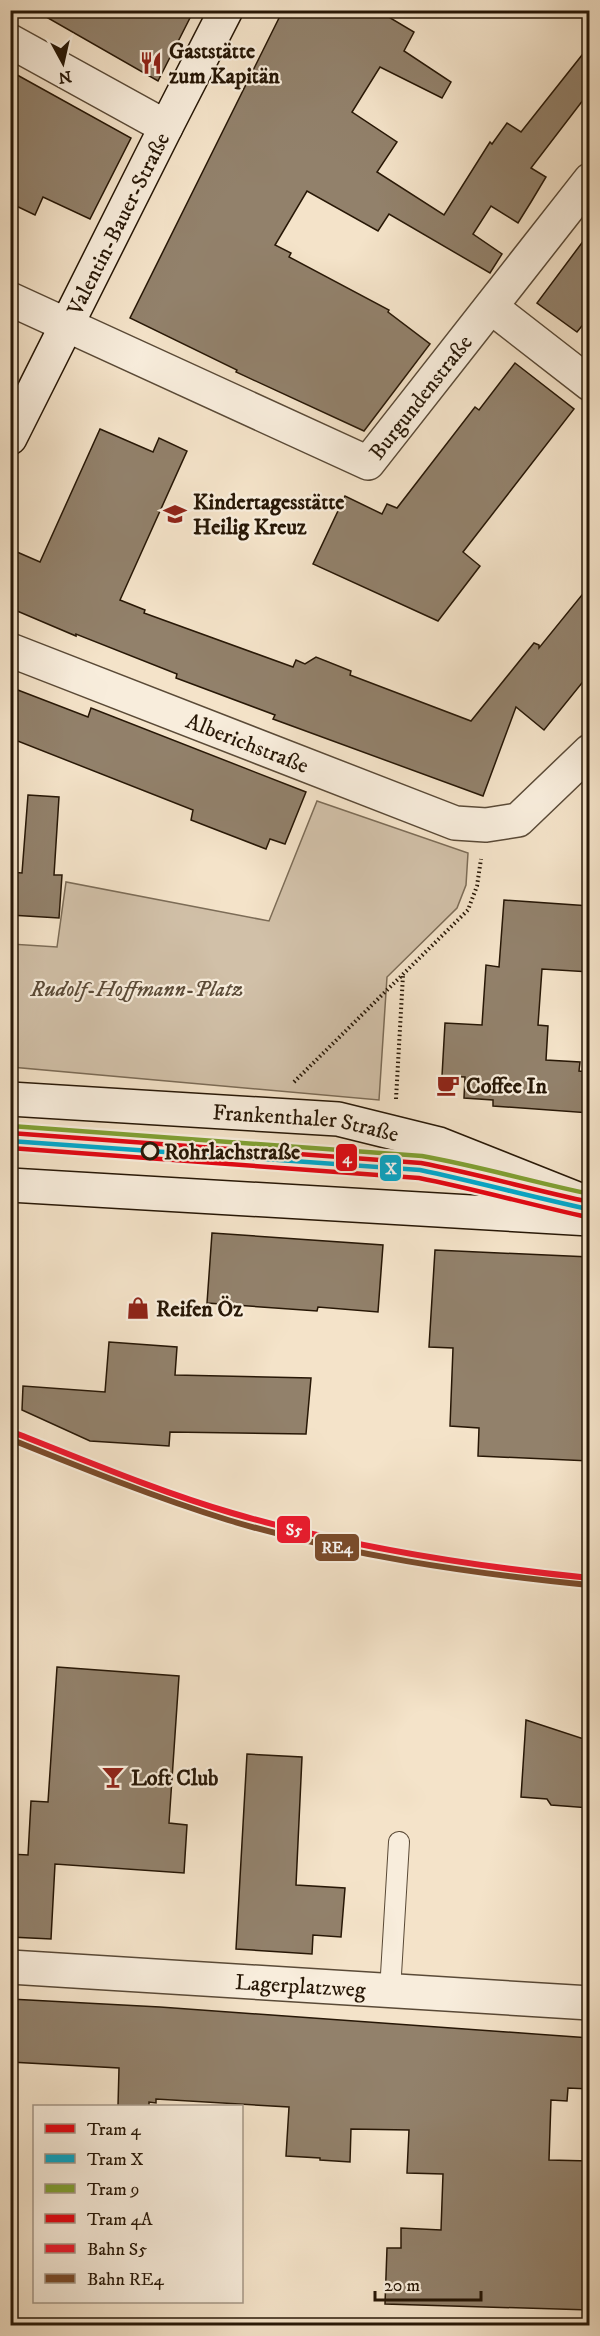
<svg xmlns="http://www.w3.org/2000/svg" width="600" height="2336" font-family="'IM FELL DW Pica',serif">
	<style>
		.green { fill: #d1c0a8; stroke: #7c6c57; stroke-width: 1.5 }
		.building { fill: #92816b; stroke: #271706; stroke-width: 1.5 }
		.lines { fill: none; stroke-linecap: round; stroke-linejoin: round }
		.lane-casing { stroke: #5a4a37; stroke-width: 22 }
		.street-casing { stroke: #5a4a37; stroke-width: 36 }
		.secondary-casing { stroke: #271706; stroke-width: 36 }
		.path { stroke: #271706; stroke-width: 4; stroke-dasharray: 1.5 3; stroke-linecap: butt }
		.lane { stroke: #f8eddc; stroke-width: 20 }
		.street { stroke: #f8eddc; stroke-width: 33 }
		.secondary { stroke: #f8eddc; stroke-width: 33 }
		.rail-1-casing { stroke: #f8eddc; stroke-width: 10 }
		.rail-2-casing { stroke: #f8eddc; stroke-width: 10 }
		.rail-1 { stroke: #ec192e; stroke-width: 6 }
		.rail-2 { stroke: #7a4b2a; stroke-width: 6 }
		.tram-1-casing { stroke: #f8eddc; stroke-width: 9 }
		.tram-2-casing { stroke: #f8eddc; stroke-width: 9 }
		.tram-3-casing { stroke: #f8eddc; stroke-width: 9 }
		.tram-4-casing { stroke: #f8eddc; stroke-width: 9 }
		.tram-1 { stroke: #e30613; stroke-width: 4.5 }
		.tram-2 { stroke: #00a9ce; stroke-width: 4.5 }
		.tram-3 { stroke: #7fa032; stroke-width: 4.5 }
		.tram-4 { stroke: #e30613; stroke-width: 4.5 }
		.stop-dot { fill: #f8eddc; stroke: #271706; stroke-width: 3 }
		.labels { text-anchor: middle; stroke-width: 4.5; stroke-linejoin: round; paint-order: stroke }
		.poi-label { font-size: 22px; font-weight: bold; fill: #271706; stroke: #f8eddc; text-anchor: start }
		.street-label { font-size: 22px; fill: #271706; stroke: #f8eddc }
		.park-label { font-size: 22px; font-style: italic; fill: #5a4a37; stroke: #f8eddc }
		.stop-label { font-size: 22px; font-weight: bold; fill: #271706; stroke: #f8eddc; text-anchor: start }
		.line-badge { stroke: #f8eddc; stroke-width: 2 }
		.badge-label { font-size: 16px; text-anchor: middle; font-weight: bold; fill: #fff }
	</style>
	<rect width="100%" height="100%" fill="#f4e3c9"/>
	<filter id="stains"><feTurbulence type="fractalNoise" baseFrequency=".00333" numOctaves="4"/><feColorMatrix values="0 0 0 0 .2 0 0 0 0 .09 0 0 0 0 .02 0 0 0 .5 -.17"/></filter>
	<radialGradient id="worn" r=".72"><stop offset=".6" stop-color="#630" stop-opacity="0"/><stop offset="1" stop-color="#630" stop-opacity=".3"/></radialGradient>
	<path class="green" d="M317 801 468 853 466 885 457 908 387 977 379 1100 11 1067V944L57 947 66 882 269 921Z"/>
	<g class="building">
		<path d="M34 10H194L158 81Z"/>
		<path d="M283 10H377L414 32 404 51 451 82 442 98 380 67 352 112 397 142 377 172 444 215 490 142 492 144 507 123 521 132 590 45V91L531 168 546 177 531 202 518 223 491 206 473 234 502 254 490 273 389 214 378 231 307 191 275 245 291 253 289 257 389 310 388 312 430 344 364 431 236 372 237 370 130 318Z"/>
		<path d="M10 71 131 138 90 219 43 197 35 215 10 203Z"/>
		<path d="M590 232V316L577 332 537 303Z"/>
		<path d="M515 363 574 409 463 552 480 566 438 621 313 564 345 496 382 514 387 504 397 508 475 407 479 410Z"/>
		<path d="M100 429 153 452 159 438 187 451 120 600 145 610 144 613 293 667 296 660 305 664 316 657 351 671 350 675 471 721 534 643 539 645V648L590 585V673L544 730 516 707 483 796 273 719 275 715 176 678 177 674 76 634V636L10 608V549L40 562Z"/>
		<path d="M10 687 88 717 91 708 306 792 285 844 270 839 266 849 222 832 191 820 193 810 10 738Z"/>
		<path d="M28 795 59 797 54 875H62L59 918 10 915V872L22 873Z"/>
		<path d="M504 900 590 906V972L542 969 538 1025 548 1026 546 1060 580 1062 579 1071 590 1072V1113L493 1106V1100L464 1098 465 1077 442 1076 445 1023 482 1025 486 965 499 967Z"/>
		<path d="M212 1233 383 1245 378 1312 318 1307 317 1311 207 1303Z"/>
		<path d="M435 1250 590 1257V1461L478 1456 479 1428 450 1426 453 1348 429 1347Z"/>
		<path d="M109 1342 177 1347 175 1375 311 1378 306 1434 170 1432 169 1446 90 1441 22 1410 23 1386 105 1392Z"/>
		<path d="M57 1667 179 1676 169 1823 187 1825 184 1873 55 1864 51 1939 10 1937V1854L28 1855 31 1801 48 1802Z"/>
		<path d="M526 1720 590 1741V1808L551 1805 547 1799 521 1797Z"/>
		<path d="M247 1754 302 1757 296 1885 345 1888 341 1937 313 1935 312 1954 236 1949Z"/>
		<path d="M10 1999 160 2007 590 2038V2089L568 2088 567 2101 551 2100 549 2160 590 2161V2310L385 2304 387 2248H401V2228L441 2230 443 2174 407 2173 409 2130 351 2129 350 2162 320 2160V2158L286 2156 289 2107 156 2099V2103L149 2102V2106H118L119 2068 10 2062Z"/>
	</g>
	<g class="lines">
		<g class="lane-casing">
			<path id="lane" d="M390 1991 399 1842"/>
		</g>
		<g class="street-casing">
			<g id="street">
				<path d="M10 41 166 127"/>
				<path id="s1" d="M10 299 368 463 590 180"/>
				<path d="M491 307 590 384"/>
				<path id="s2" d="M10 650 455 823 486 825 518 820 590 751"/>
				<path id="s3" d="M10 1967 590 2003"/>
			</g>
		</g>
		<g class="secondary-casing">
			<g id="secondary">
				<path id="s4" d="M10 438 166 127 226 10"/>
				<path id="s5" d="M10 1099 338 1119 439 1144 590 1204"/>
				<path d="M10 1185 590 1219"/>
			</g>
		</g>
		<g class="path">
			<path d="M294 1082 468 910 477 886 481 859"/>
			<path d="M396 1099 403 975"/>
		</g>
		<use href="#lane" class="lane"/>
		<use href="#street" class="street"/>
		<use href="#secondary" class="secondary"/>
		<g class="rail-1-casing">
			<path id="rail-1" d="M10 1431C84 1460 157 1491 232 1513 349 1547 469 1566 590 1578"/>
		</g>
		<g class="rail-2-casing">
			<path id="rail-2" d="M10 1439C82 1468 154 1497 228 1520 345 1555 467 1573 589 1585"/>
		</g>
		<use href="#rail-1" class="rail-1"/>
		<use href="#rail-2" class="rail-2"/>
		<g class="tram-1-casing">
			<path id="tram-1" d="M10 1133 421 1163C478 1174 533 1190 590 1202"/>
		</g>
		<g class="tram-2-casing">
			<path id="tram-2" d="M10 1141 420 1170C477 1182 532 1197 588 1209"/>
		</g>
		<g class="tram-3-casing">
			<path id="tram-3" d="M11 1126 422 1156C478 1166 533 1182 590 1194"/>
		</g>
		<g class="tram-4-casing">
			<path id="tram-4" d="M10 1148 419 1178C475 1189 531 1205 587 1217"/>
		</g>
		<use href="#tram-1" class="tram-1"/>
		<use href="#tram-2" class="tram-2"/>
		<use href="#tram-3" class="tram-3"/>
		<use href="#tram-4" class="tram-4"/>
	</g>
	<defs>
		<g id="restaurant-bare" transform="scale(1.8)"><path d="M-5-6h1v4h1v-4h1v4h1v-4h1v5L-1.5 .5V6h-2V.5L-5-1ZM5-6V6H3V1.5H1.5Q1.5-4 5-6Z" fill="#8f2418" stroke="#f8eddc" stroke-width="2.5" paint-order="stroke"/></g>
		<g id="school-bare" transform="scale(1.8)"><path d="M0-5L7-2L0 1L-7-2ZM-4 1L0 2.5L4 1V4Q0 6-4 4Z" fill="#8f2418" stroke="#f8eddc" stroke-width="2.5" paint-order="stroke"/></g>
		<g id="cafe-bare" transform="scale(1.8)"><path d="M-5.5-4.5H6V0H3Q3 3.5 0 3.5H-2.5Q-5.5 3.5-5.5 0ZM3-3.2v2h1.7v-2ZM-6 4.5H4V6H-6Z" fill="#8f2418" stroke="#f8eddc" stroke-width="2.5" paint-order="stroke"/></g>
		<g id="shop-bare" transform="scale(1.8)"><path d="M-5-2.5h2.3a2.7 3.5 0 0 1 5.4 0H5L5.5 6h-11ZM-1.5-2.5h3a1.5 2.3 0 0 0-3 0Z" fill="#8f2418" stroke="#f8eddc" stroke-width="2.5" paint-order="stroke"/></g>
		<g id="bar-bare" transform="scale(1.8)"><path d="M-6-5H6L.8 .8V4.5H3.5V6h-7V4.5H-.8V.8Z" fill="#8f2418" stroke="#f8eddc" stroke-width="2.5" paint-order="stroke"/></g>
	</defs>
	<g fill-rule="evenodd">
		<use href="#restaurant-bare" x="151" y="63"/>
		<use href="#school-bare" x="175" y="514"/>
		<use href="#cafe-bare" x="448" y="1085"/>
		<use href="#shop-bare" x="138" y="1308"/>
		<use href="#bar-bare" x="113" y="1777"/>
	</g>
	<circle class="stop-dot" cx="150" cy="1151" r="8"/>
	<g class="labels">
		<g class="poi-label">
			<text x="169" y="58">Gaststätte<tspan x="169" dy="25">zum Kapitän</tspan></text>
			<text x="193" y="509">Kindertagesstätte<tspan x="193" dy="25">Heilig Kreuz</tspan></text>
			<text x="466" y="1093">Coffee In</text>
			<text x="156" y="1316">Reifen Öz</text>
			<text x="131" y="1785">Loft Club</text>
		</g>
		<g class="street-label">
			<text dy="8" stroke="none"><textPath href="#s4" startOffset="240">Valentin-Bauer-Straße</textPath></text>
			<text dy="8" stroke="none"><textPath href="#s1" startOffset="478">Burgundenstraße</textPath></text>
			<text dy="8" stroke="none"><textPath href="#s2" startOffset="255">Alberichstraße</textPath></text>
			<text dy="8" stroke="none"><textPath href="#s5" startOffset="297">Frankenthaler Straße</textPath></text>
			<text dy="8" stroke="none"><textPath href="#s3" startOffset="291">Lagerplatzweg</textPath></text>
		</g>
		<g class="park-label">
			<text x="137" y="996">Rudolf-Hoffmann-Platz</text>
		</g>
		<g class="stop-label">
			<text x="164" y="1159">Rohrlachstraße</text>
		</g>
	</g>
	<g class="line-badge">
		<rect x="335" y="1143" width="23" height="29" rx="6" fill="#e30613"/>
		<rect x="379" y="1154" width="23" height="28" rx="6" fill="#00a9ce"/>
		<rect x="276" y="1515" width="35" height="29" rx="6" fill="#ec192e"/>
		<rect x="314" y="1533" width="46" height="29" rx="6" fill="#7a4b2a"/>
	</g>
	<g class="badge-label">
		<text x="347" y="1163">4</text>
		<text x="391" y="1174">X</text>
		<text x="294" y="1535">S5</text>
		<text x="337" y="1553">RE4</text>
	</g>
	<rect width="600" height="2336" fill="none" stroke="#f4e3c9" stroke-width="36"/>
	<rect x="12" y="12" width="576" height="2312" fill="none" stroke="#271706" stroke-width="3"/>
	<rect x="18" y="18" width="564" height="2300" fill="none" stroke="#271706" stroke-width="1.5"/>
	<rect x="33" y="2105" width="210" height="198" fill="#f8eddc" stroke="#a49786" stroke-width="1.5"/>
	<rect x="45" y="2124" width="30" height="9" fill="#e30613" stroke="#a49786" stroke-width="1.5"/>
	<text x="87" y="2135" font-size="18" fill="#271706">Tram 4</text>
	<rect x="45" y="2154" width="30" height="9" fill="#00a9ce" stroke="#a49786" stroke-width="1.5"/>
	<text x="87" y="2165" font-size="18" fill="#271706">Tram X</text>
	<rect x="45" y="2184" width="30" height="9" fill="#7fa032" stroke="#a49786" stroke-width="1.5"/>
	<text x="87" y="2195" font-size="18" fill="#271706">Tram 9</text>
	<rect x="45" y="2214" width="30" height="9" fill="#e30613" stroke="#a49786" stroke-width="1.5"/>
	<text x="87" y="2225" font-size="18" fill="#271706">Tram 4A</text>
	<rect x="45" y="2244" width="30" height="9" fill="#ec192e" stroke="#a49786" stroke-width="1.5"/>
	<text x="87" y="2255" font-size="18" fill="#271706">Bahn S5</text>
	<rect x="45" y="2274" width="30" height="9" fill="#7a4b2a" stroke="#a49786" stroke-width="1.5"/>
	<text x="87" y="2285" font-size="18" fill="#271706">Bahn RE4</text>
	<g transform="translate(63 63) rotate(172)" stroke="#f8eddc" stroke-width="4.5" paint-order="stroke">
	<path d="M0-4.5L10 22L0 15L-10 22Z" fill="#271706"/>
	<text y="-9" font-size="16" font-weight="bold" text-anchor="middle" fill="#271706">N</text>
	</g>
	<path d="M375 2291v9h106v-9" fill="none" stroke="#271706" stroke-width="3"/>
	<text x="384" y="2291" font-size="18" fill="#271706" stroke="#f8eddc" stroke-width="4.5" paint-order="stroke">20 m</text>
	<rect width="100%" height="100%" filter="url(#stains)"/>
	<rect width="100%" height="100%" fill="url(#worn)"/>
</svg>
